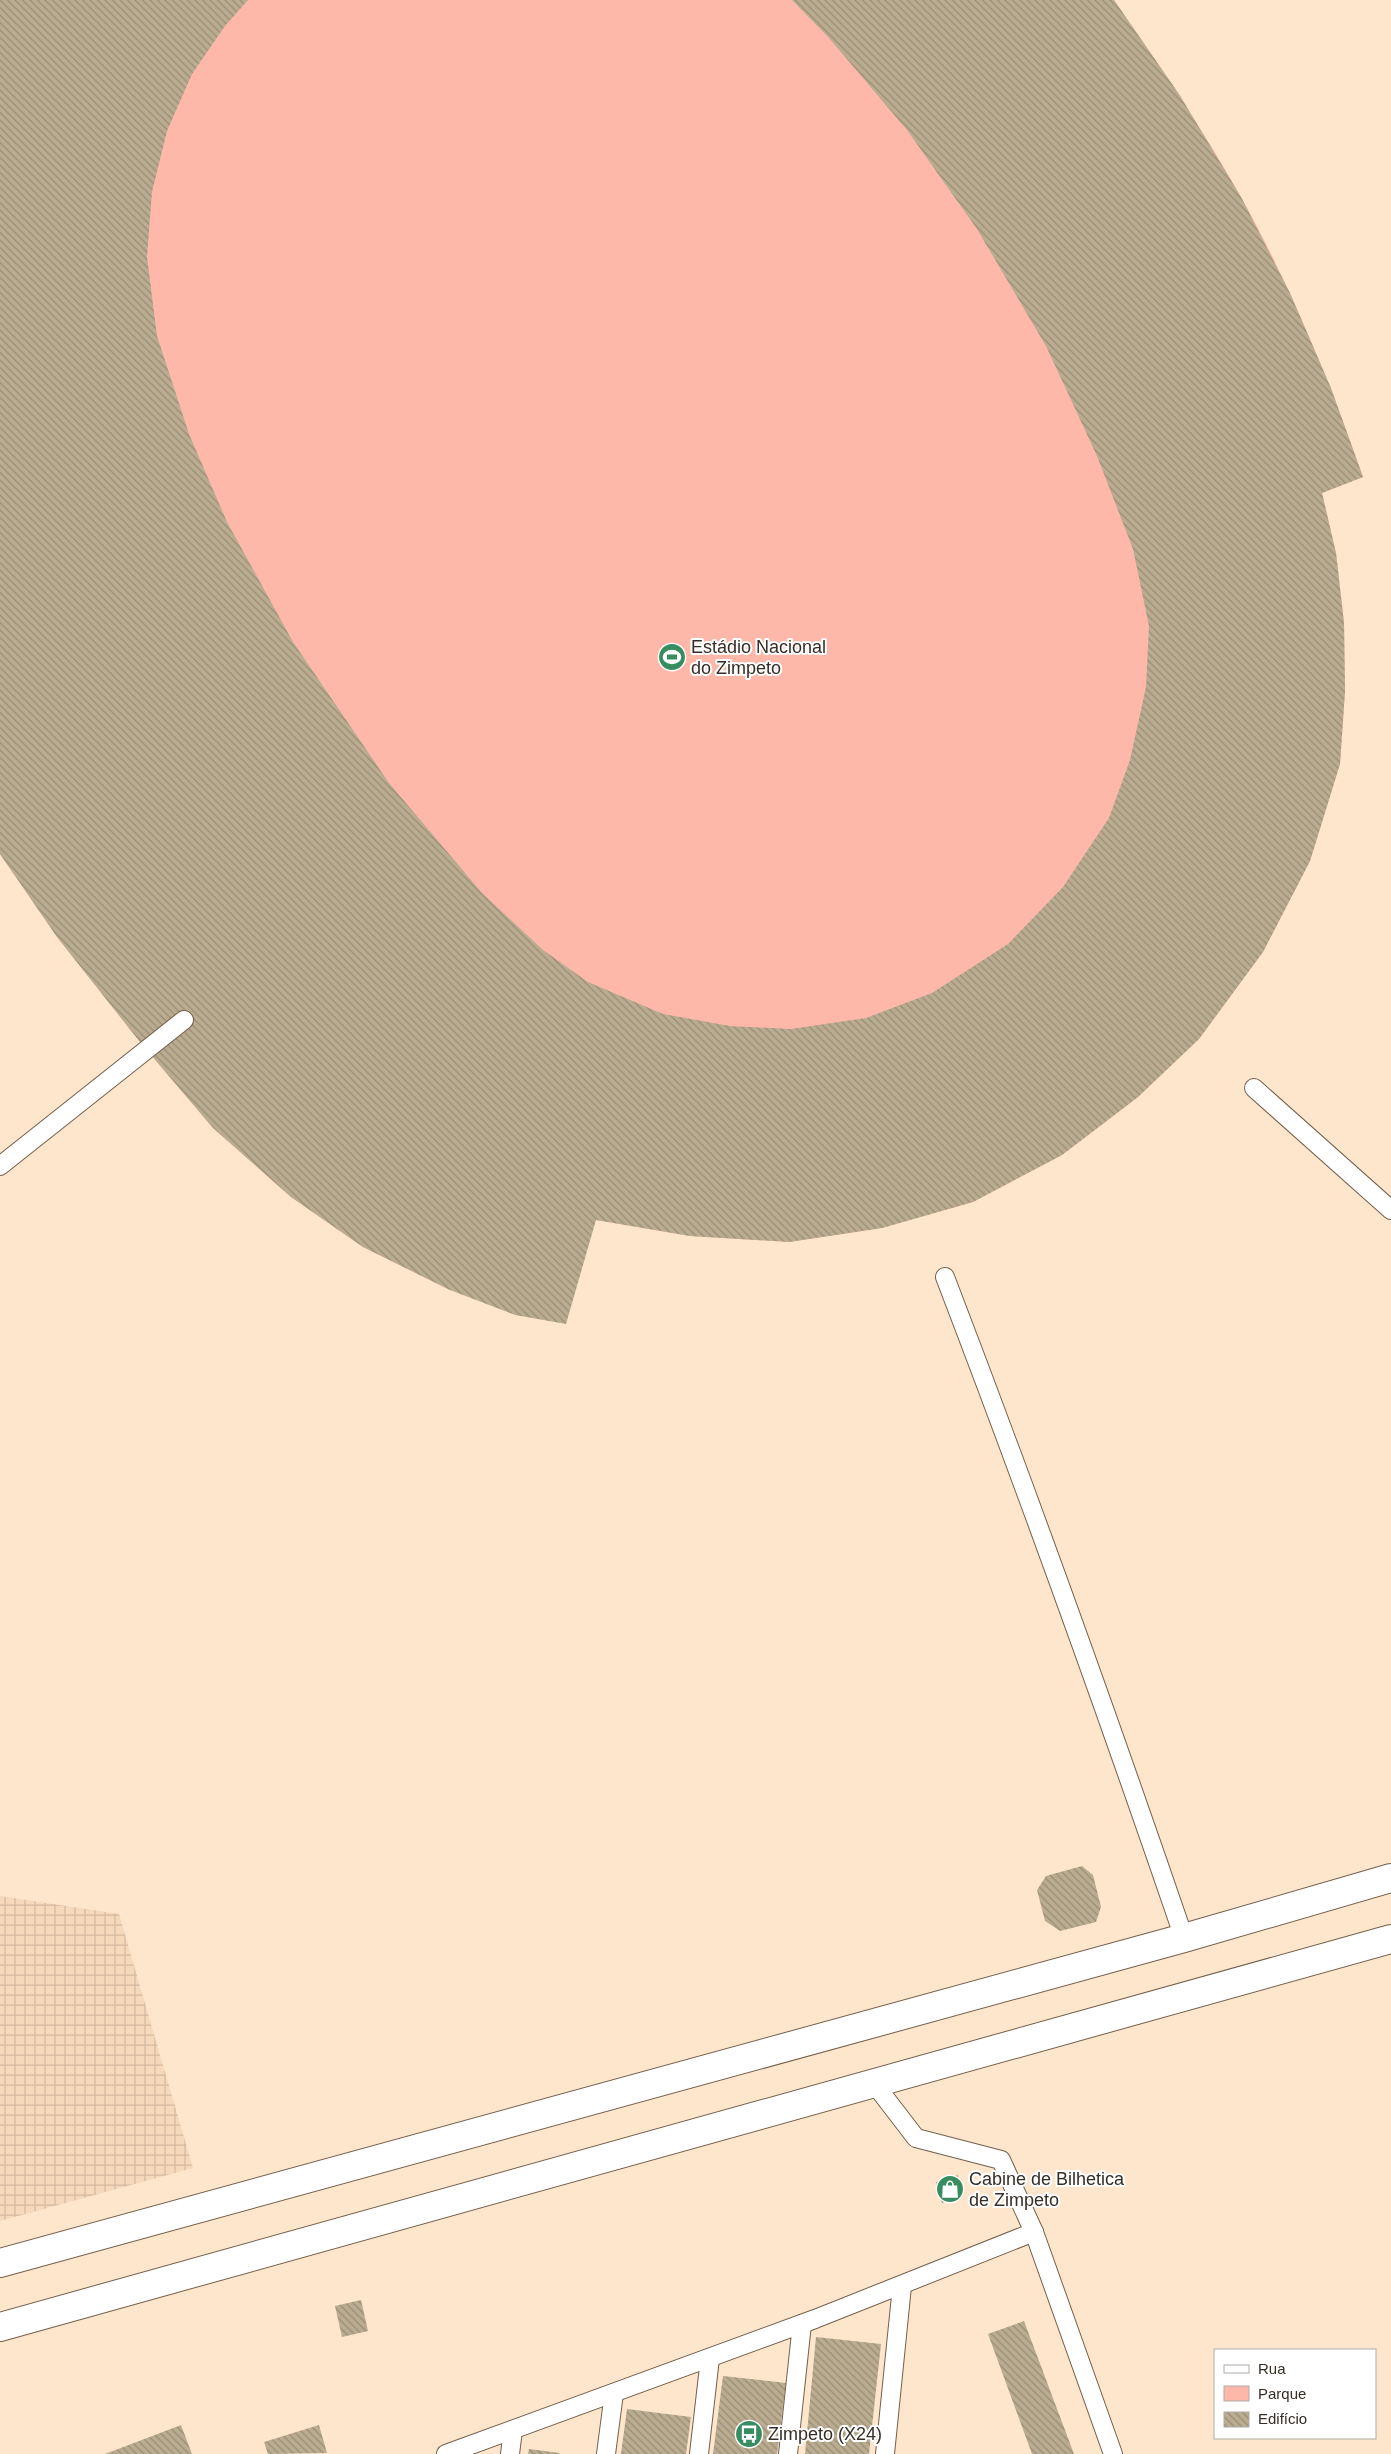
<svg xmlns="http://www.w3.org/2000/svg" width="1391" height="2454" font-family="Helvetica,sans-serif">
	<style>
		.industrial { fill: url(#industrial-grid) }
		.park { fill: #fdb8aa }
		.building { fill: url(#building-back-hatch) }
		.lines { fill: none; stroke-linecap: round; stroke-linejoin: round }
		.lane-casing { stroke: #745f4a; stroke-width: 20 }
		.street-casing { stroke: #745f4a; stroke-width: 30 }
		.lane { stroke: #fff; stroke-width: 18 }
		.street { stroke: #fff; stroke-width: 28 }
		.labels { text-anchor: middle; stroke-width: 4; stroke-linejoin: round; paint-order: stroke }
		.poi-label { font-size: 18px; fill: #362d24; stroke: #fff; text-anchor: start }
	</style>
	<defs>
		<pattern id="industrial-grid" width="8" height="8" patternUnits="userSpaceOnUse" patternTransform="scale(1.25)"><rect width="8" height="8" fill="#f6d8bb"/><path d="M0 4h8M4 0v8" fill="none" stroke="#d4baa1"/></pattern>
		<pattern id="building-back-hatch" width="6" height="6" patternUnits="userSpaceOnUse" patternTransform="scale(1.25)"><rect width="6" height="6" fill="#baac90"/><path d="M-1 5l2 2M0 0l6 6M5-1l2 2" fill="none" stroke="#988c75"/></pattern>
	</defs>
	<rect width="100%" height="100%" fill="#fee6cd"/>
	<path class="industrial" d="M0 1896 119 1914 193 2168 0 2221Z"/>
	<path class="park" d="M0 0H1114C1158 64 1203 129 1241 197 1291 286 1329 381 1363 477L1322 493 1336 553 1344 623 1345 691 1340 764 1310 861 1263 952 1199 1039 1138 1097 1062 1155 973 1202 882 1228 789 1242 690 1236 596 1220 450 1290 363 1247 291 1197 213 1128 140 1042 57 937 0 854Z"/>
	<g class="building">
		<path d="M0 0H248L225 26 192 74 167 131 152 192 147 257 157 336 189 434 227 522 293 642 389 783 482 893 543 950 588 982 663 1014 730 1026 791 1029 866 1018 932 993 1008 944 1063 887 1109 818 1130 760 1146 687 1149 626 1133 549 1097 456 1046 346 977 229 907 130 829 38 792 0H1114L1179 94 1241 197 1290 293 1331 388 1363 477 1322 493 1336 553 1344 623 1345 691 1340 764 1310 861 1263 952 1199 1039 1138 1097 1062 1155 973 1202 882 1228 789 1242 690 1236 596 1220 566 1324 515 1315 450 1290 363 1247 291 1197 213 1128 140 1042 57 937 0 854Z"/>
		<path d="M1082 1866 1093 1875 1101 1907 1096 1922 1060 1931 1045 1921 1037 1890 1046 1876Z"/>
		<path d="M958 2175 962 2196 942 2203 936 2182Z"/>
		<path d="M361 2300 368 2331 342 2337 335 2306Z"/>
		<path d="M1024 2321 1074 2454H1032L988 2334Z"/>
		<path d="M816 2337 881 2344 869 2454H805Z"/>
		<path d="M723 2376 786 2383 777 2454H713Z"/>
		<path d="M627 2409 691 2417 686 2454H621Z"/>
		<path d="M181 2425 192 2454H105Z"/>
		<path d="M319 2425 327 2453 268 2454 264 2442Z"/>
		<path d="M529 2449 560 2453 559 2454H528Z"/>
	</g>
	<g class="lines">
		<g class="lane-casing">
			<g id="lane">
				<path d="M1254 1088 1391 1210"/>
				<path d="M0 1166 184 1020"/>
				<path d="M945 1277C1029 1496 1108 1716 1184 1938"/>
				<path d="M873 2082 916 2138 1001 2160 1034 2232 1113 2454"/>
				<path d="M446 2454 815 2319 1034 2232"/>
				<path d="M510 2454 513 2430"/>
				<path d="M606 2454 614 2393"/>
				<path d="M699 2454 710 2358"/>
				<path d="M788 2454 802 2324"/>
				<path d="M885 2454 902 2286"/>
			</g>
		</g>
		<g class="street-casing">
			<g id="street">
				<path d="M0 2263 1184 1938 1391 1878"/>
				<path d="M0 2327 1391 1939"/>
			</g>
		</g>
		<use href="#lane" class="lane"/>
		<use href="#street" class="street"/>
	</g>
	<defs>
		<g id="stadium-disc" transform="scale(1.4375)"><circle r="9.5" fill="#378c60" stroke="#fff"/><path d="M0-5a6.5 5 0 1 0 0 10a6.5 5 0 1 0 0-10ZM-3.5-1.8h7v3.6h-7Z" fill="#fff"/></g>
		<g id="shop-disc" transform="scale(1.4375)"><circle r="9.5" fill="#378c60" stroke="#fff"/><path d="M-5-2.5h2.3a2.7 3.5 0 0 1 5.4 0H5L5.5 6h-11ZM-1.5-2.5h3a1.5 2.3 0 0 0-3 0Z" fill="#fff"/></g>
		<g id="bus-disc" transform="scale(1.4375)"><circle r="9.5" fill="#378c60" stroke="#fff"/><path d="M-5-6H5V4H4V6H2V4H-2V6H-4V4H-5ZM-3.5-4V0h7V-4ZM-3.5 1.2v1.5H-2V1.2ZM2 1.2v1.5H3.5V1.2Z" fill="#fff"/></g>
	</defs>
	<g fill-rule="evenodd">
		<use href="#stadium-disc" x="672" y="657"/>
		<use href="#shop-disc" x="950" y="2189"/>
		<use href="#bus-disc" x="749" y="2434"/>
	</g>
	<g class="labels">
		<g class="poi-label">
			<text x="691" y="653">Estádio Nacional<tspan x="691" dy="21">do Zimpeto</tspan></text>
			<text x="969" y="2185">Cabine de Bilhetica<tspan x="969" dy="21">de Zimpeto</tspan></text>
			<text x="768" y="2440">Zimpeto (X24)</text>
		</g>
	</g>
	<rect x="1214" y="2349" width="162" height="90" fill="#ffffff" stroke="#afaba7"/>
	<rect x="1224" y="2365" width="25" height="8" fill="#ffffff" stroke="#afaba7"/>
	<text x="1258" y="2374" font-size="15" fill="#362d24">Rua</text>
	<rect x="1224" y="2386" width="25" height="15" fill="#fdb8aa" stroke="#afaba7"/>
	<text x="1258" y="2399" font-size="15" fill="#362d24">Parque</text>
	<rect x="1224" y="2412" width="25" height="15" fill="url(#building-back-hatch)" stroke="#afaba7"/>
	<text x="1258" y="2424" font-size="15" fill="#362d24">Edifício</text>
</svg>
